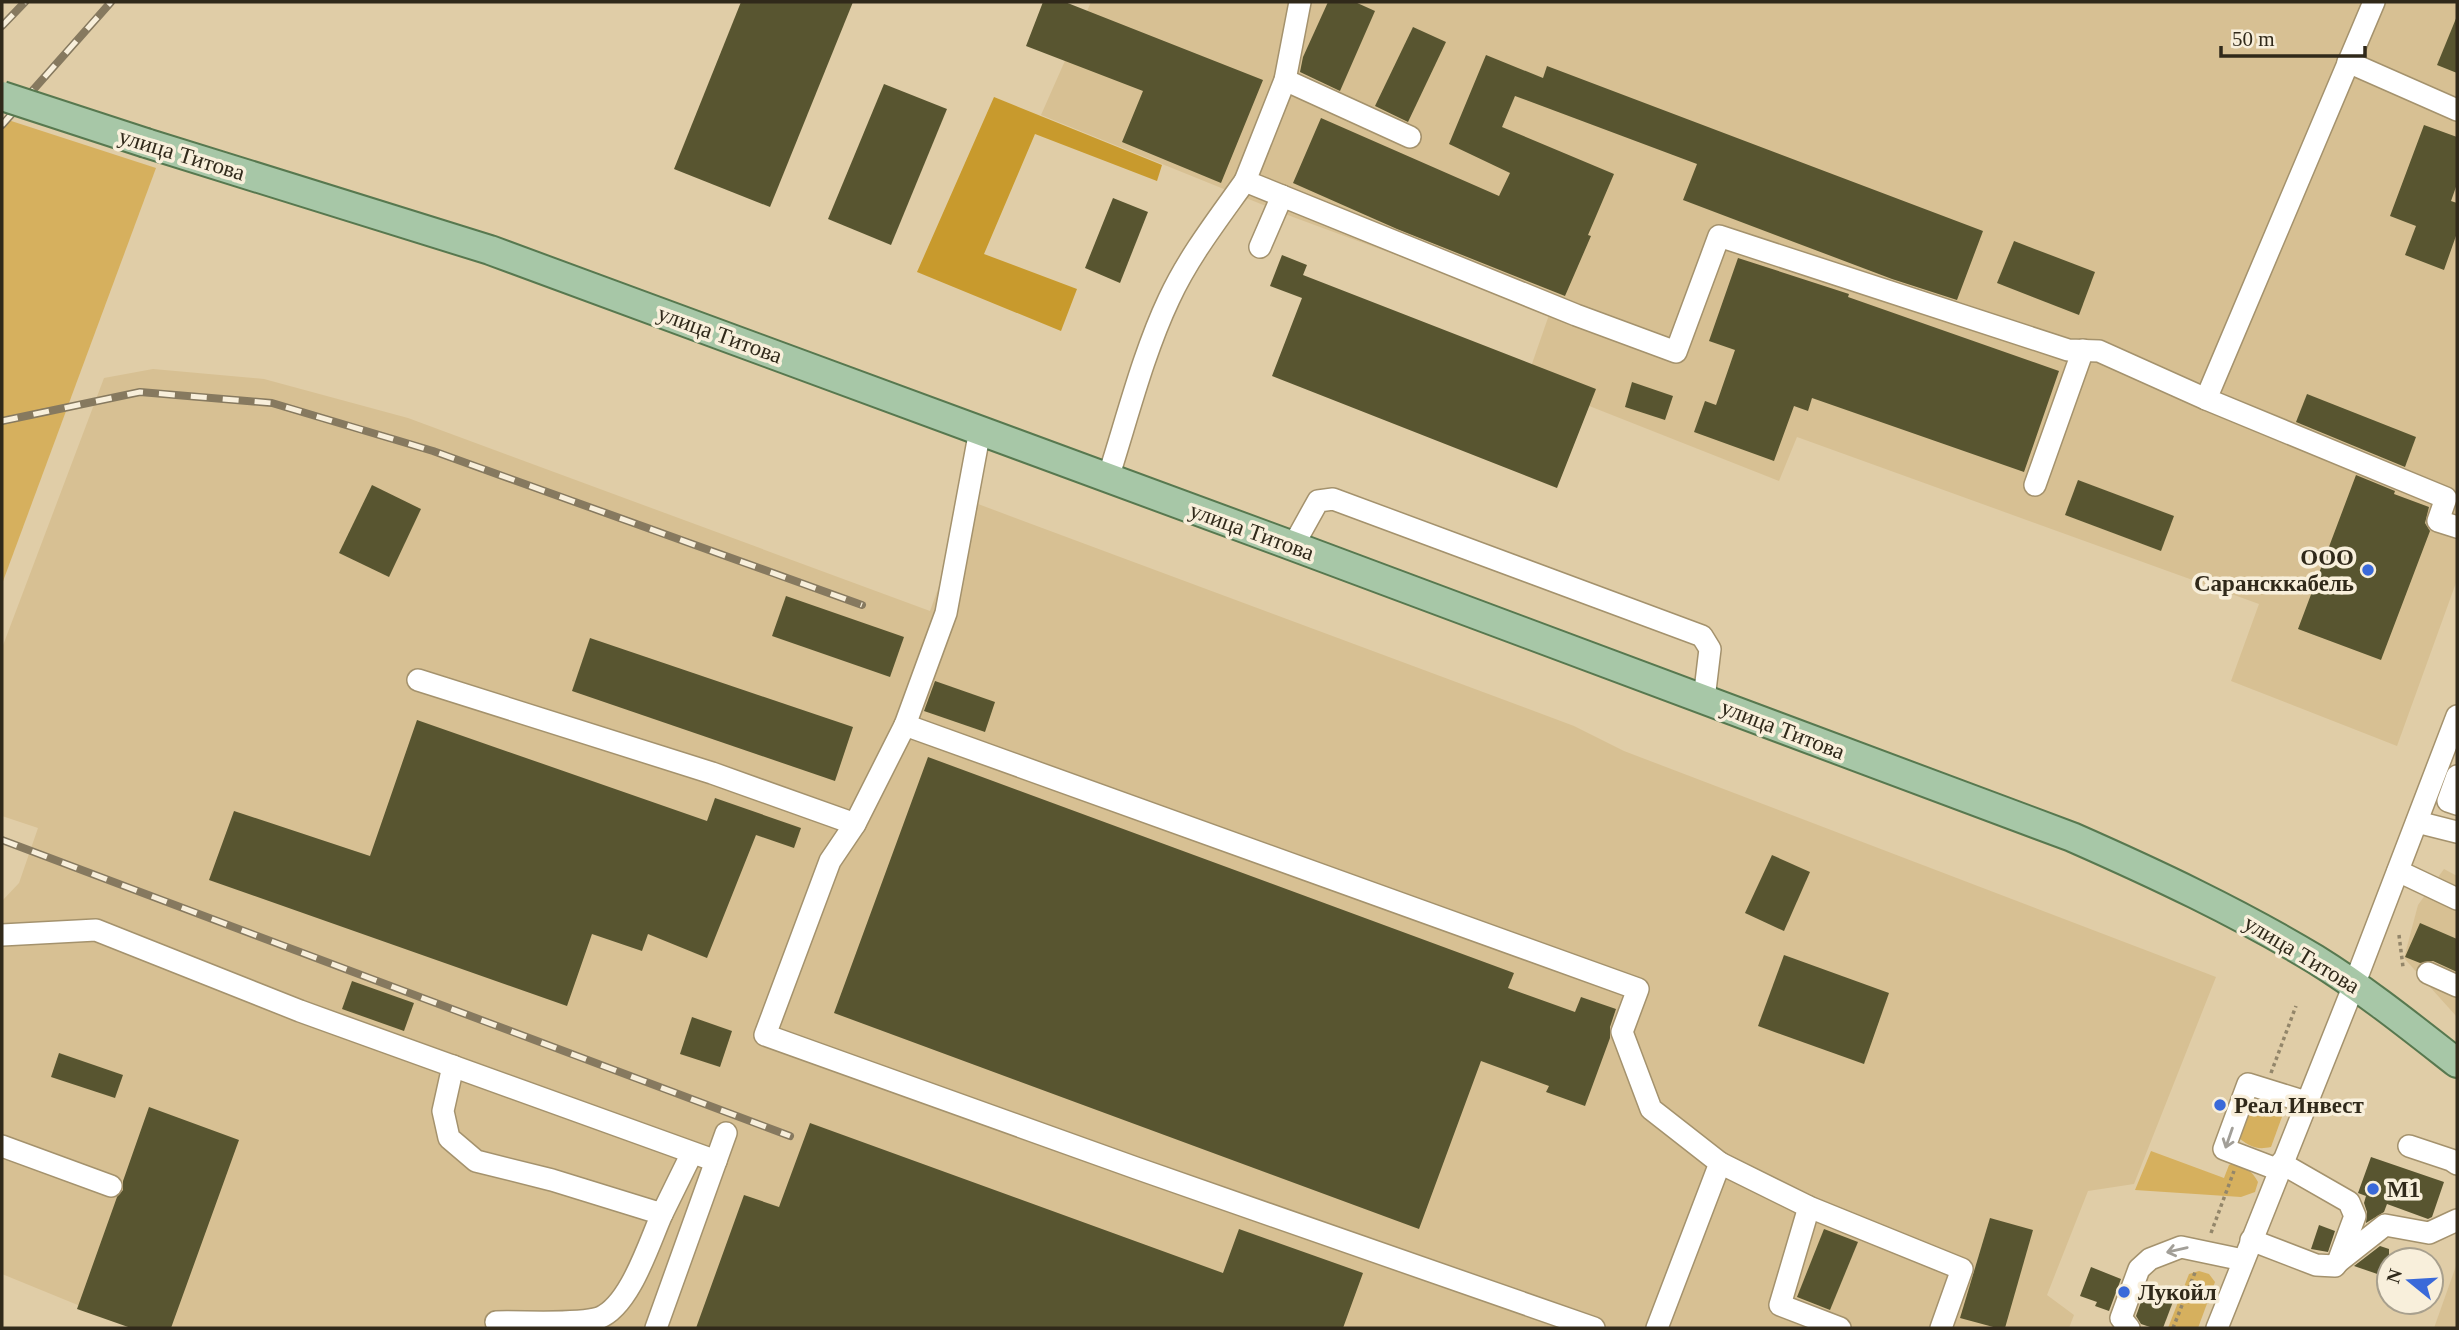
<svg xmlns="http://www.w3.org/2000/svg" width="2459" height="1330" font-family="'Times New Roman',serif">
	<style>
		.built { fill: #d7c093 }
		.green { fill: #d6b05e }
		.forest { fill: #c89a2d }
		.building { fill: #585530 }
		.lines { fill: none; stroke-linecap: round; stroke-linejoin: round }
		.minor-casing { stroke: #a4926d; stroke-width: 24 }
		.major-casing { stroke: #57784f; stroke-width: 32 }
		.path { stroke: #93866a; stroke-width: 3.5; stroke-dasharray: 3.5 3.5; stroke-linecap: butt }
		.minor { stroke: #fff; stroke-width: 21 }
		.major { stroke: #a7c7a7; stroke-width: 28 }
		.rail-casing { stroke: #86795f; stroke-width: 8 }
		.rail { stroke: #f8efdb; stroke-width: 5; stroke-dasharray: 16; stroke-linecap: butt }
		.major-bridge-casing { stroke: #57784f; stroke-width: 32; stroke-linecap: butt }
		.major-bridge { stroke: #a7c7a7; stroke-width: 28 }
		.oneway { stroke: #a29f98 }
		.poi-dot { fill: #3a69d9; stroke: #f8efdb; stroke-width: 2.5 }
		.labels { text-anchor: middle; stroke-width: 7; stroke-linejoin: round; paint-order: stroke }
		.street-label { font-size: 23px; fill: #30291a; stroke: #f8efdb }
		.poi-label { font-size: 23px; font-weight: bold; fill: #30291a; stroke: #f8efdb; text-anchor: start }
	</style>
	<rect width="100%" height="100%" fill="#e0cda7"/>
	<g class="built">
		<path d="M1091 2H2457V580L2397 746 2231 681 2259 604 1797 437 1779 481 1526 381 1550 312 1293 217 1041 115Z"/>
		<path d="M153 369 264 379 408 418 930 611 970 501 1574 726 1624 751 2216 977 2134 1184 2088 1191 2047 1295 2074 1315 2069 1328H134L2 1274V901L19 883 38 828 2 816V648L104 378Z"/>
		<path d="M2444 869 2457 876V1017L2404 958 2418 905Z"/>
		<path d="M2457 1263V1328H2434L2456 1266Z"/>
	</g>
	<g class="green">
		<path d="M2 118 156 168 2 584Z"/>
		<path d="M2254 1101C2267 1101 2274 1104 2283 1114L2271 1147C2257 1150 2251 1147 2240 1139Z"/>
		<path d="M2151 1151 2224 1178 2229 1165 2233 1163C2244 1167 2252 1170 2258 1182L2255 1192 2241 1197 2135 1190Z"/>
		<path d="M2199 1271 2209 1274 2215 1282 2198 1328H2168L2189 1274Z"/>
	</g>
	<path class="forest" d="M994 97 1162 165 1157 181 1035 134 984 254 1077 289 1061 331 917 272Z"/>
	<g class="building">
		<path d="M741 2H853L770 207 674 169Z"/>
		<path d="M1043 2H1065L1263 80 1221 183 1122 142 1143 91 1026 46Z"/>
		<path d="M1328 2H1355L1375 11 1340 91 1300 72 1303 57Z"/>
		<path d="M2457 16V73L2437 65Z"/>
		<path d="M1413 27 1446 42 1408 122 1375 106Z"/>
		<path d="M1486 55 1543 78 1547 66 1983 231 1957 300 1892 279 1683 200 1697 164 1515 96 1502 127 1614 174 1588 235 1591 236 1565 296 1397 229 1293 183 1321 118 1499 196 1510 173 1449 144Z"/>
		<path d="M884 84 947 109 891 245 828 219Z"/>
		<path d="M2424 125 2457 137V184L2451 201 2457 203V233L2444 270 2405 255 2416 226 2390 216Z"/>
		<path d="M1113 198 1148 212 1120 283 1085 268Z"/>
		<path d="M2014 241 2095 272 2079 315 1997 283Z"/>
		<path d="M1282 255 1307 265 1303 275 1596 389 1557 488 1272 376 1302 298 1270 286Z"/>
		<path d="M1738 258 1849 294 1848 297 2059 371 2024 472 1812 398 1808 411 1794 406 1774 461 1694 432 1705 401 1716 405 1735 350 1709 341Z"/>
		<path d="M1632 382 1673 396 1665 420 1625 407Z"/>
		<path d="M2307 394 2416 437 2405 467 2296 422Z"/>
		<path d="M2356 475 2395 491 2394 494 2429 507 2425 523 2430 531 2381 660 2298 629Z"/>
		<path d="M2078 480 2174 516 2161 551 2065 515Z"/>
		<path d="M372 485 421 509 389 577 339 553Z"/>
		<path d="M786 596 904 637 890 677 772 636Z"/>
		<path d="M590 638 853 727 835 781 572 691Z"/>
		<path d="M935 681 995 702 985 732 924 711Z"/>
		<path d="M417 720 707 821 715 798 801 828 794 848 756 835 707 958 648 934 642 951 592 934 567 1006 209 880 234 811 370 856Z"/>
		<path d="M928 757 1514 973 1508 988 1575 1012 1581 997 1616 1009 1610 1027V1038L1585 1106 1546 1092 1549 1086 1481 1061 1419 1229 834 1013Z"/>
		<path d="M1772 855 1810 872 1784 931 1745 913Z"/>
		<path d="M2420 923 2457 939V972L2433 961 2420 963 2405 957Z"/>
		<path d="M1784 955 1889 993 1864 1064 1758 1026Z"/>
		<path d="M352 981 414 1003 404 1031 342 1009Z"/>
		<path d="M692 1017 732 1031 720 1067 680 1054Z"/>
		<path d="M59 1053 123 1075 115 1098 51 1077Z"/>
		<path d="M149 1107 239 1140 171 1328H131L77 1309 117 1197 123 1190V1181Z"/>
		<path d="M810 1123 1223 1273 1239 1229 1363 1273 1343 1328H696L744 1195 779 1207Z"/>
		<path d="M2371 1157 2444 1182 2432 1217 2428 1219 2387 1204 2384 1212 2366 1223 2367 1212 2364 1203 2366 1196 2358 1193Z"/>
		<path d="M1990 1218 2033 1230 2005 1328H1997L1960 1318Z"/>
		<path d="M2319 1225 2335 1231 2328 1252 2311 1249Z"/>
		<path d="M1824 1229 1858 1242 1830 1310 1797 1297Z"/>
		<path d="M2380 1246 2389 1249V1278L2354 1266Z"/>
		<path d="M2091 1267 2121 1279 2109 1311 2095 1306 2097 1302 2080 1296Z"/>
		<path d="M2146 1288 2174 1299 2163 1328H2153L2141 1324 2136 1316Z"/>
	</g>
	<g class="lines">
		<g class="minor-casing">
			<g id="minor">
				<path d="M1300 2 1285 80 1245 181 1576 315 1676 352 1719 236 2068 350 2099 351 2206 399"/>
				<path d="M2374 2 2206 399 2446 498 2438 521 2457 527"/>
				<path d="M2348 62 2457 110"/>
				<path d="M1285 80 1410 137"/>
				<path d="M1260 247 1282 196"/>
				<path d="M1108 478C1127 419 1143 354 1169 299 1189 256 1218 219 1245 181"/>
				<path d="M2035 485 2083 350"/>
				<path d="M1293 546 1318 501 1333 499 1702 636 1710 649 1704 699"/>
				<path d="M418 680 712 773 855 824"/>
				<path d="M905 725 946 613 980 430"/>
				<path d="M2457 776 2448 801 2457 804"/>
				<path d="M2417 822 2457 832"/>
				<path d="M2398 871 2457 899"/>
				<path d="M2 935 96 930 300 1011 716 1161"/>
				<path d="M2428 973 2457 986"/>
				<path d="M453 1066 443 1111 449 1138 476 1161 552 1180 662 1214 692 1153"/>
				<path d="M2 1146 111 1186"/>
				<path d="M2409 1146 2451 1160 2457 1164"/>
				<path d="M1720 1163 1809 1207 1962 1269 1941 1328"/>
				<path d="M2279 1170 2224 1149 2248 1084 2306 1102"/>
				<path d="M1809 1207 1780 1305 1840 1328"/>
				<path d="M2251 1240 2316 1265 2335 1266 2338 1262 2355 1216 2349 1202 2281 1163"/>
				<path d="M2338 1262 2385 1225 2429 1233 2457 1220"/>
				<path d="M496 1322C521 1321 578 1325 599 1318 630 1306 649 1243 662 1214"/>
				<path d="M656 1328 726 1133"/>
				<path d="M1594 1328 1136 1168 765 1035 830 861 855 824 905 725 1638 989 1622 1032 1651 1109 1720 1163 1657 1328"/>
				<path d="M2129 1328 2121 1318 2139 1269 2150 1259 2181 1247 2243 1260"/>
				<path d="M2217 1328 2354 985 2457 716"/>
			</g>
		</g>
		<g class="major-casing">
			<path id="major" d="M146 143 490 250 1293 546 2072 837C2156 874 2237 912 2315 959 2365 990 2411 1027 2457 1063"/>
		</g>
		<g class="path">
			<path d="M2399 935 2403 967"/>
			<path d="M2271 1073 2296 1006"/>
			<path d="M2211 1233 2234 1171"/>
			<path d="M2173 1328 2196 1270"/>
		</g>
		<use href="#minor" class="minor"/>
		<use href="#major" class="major"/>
		<g class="rail-casing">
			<g id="rail">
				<path d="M2 26 25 2"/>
				<path d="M2 125 111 2"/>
				<path d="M2 421 140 392 272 403 433 451 862 605"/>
				<path d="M2 840 790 1136"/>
			</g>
		</g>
		<use href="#rail" class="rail"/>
		<g class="major-bridge-casing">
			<path id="major-bridge" d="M2 96 146 143"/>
		</g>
		<use href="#major-bridge" class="major-bridge"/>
	</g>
	<defs><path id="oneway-shaft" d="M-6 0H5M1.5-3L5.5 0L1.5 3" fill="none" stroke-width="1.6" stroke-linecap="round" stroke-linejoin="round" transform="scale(1.75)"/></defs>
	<g class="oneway">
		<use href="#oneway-shaft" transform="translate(2229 1138) rotate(109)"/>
		<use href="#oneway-shaft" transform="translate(2177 1250) rotate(167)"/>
	</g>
	<g class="poi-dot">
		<circle cx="2368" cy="570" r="7"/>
		<circle cx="2220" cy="1105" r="7"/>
		<circle cx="2373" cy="1189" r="7"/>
		<circle cx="2124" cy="1292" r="7"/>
	</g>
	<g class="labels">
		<g class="street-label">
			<text transform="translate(182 154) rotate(17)" y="8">улица Титова</text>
			<text transform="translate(720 334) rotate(20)" y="8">улица Титова</text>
			<text transform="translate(1252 531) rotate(20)" y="8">улица Титова</text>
			<text transform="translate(1783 729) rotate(21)" y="8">улица Титова</text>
			<text transform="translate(2302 954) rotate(31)" y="8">улица Титова</text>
		</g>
		<g class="poi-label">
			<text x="2354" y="565" text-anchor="end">ООО<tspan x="2354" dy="26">Сарансккабель</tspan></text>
			<text x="2234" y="1113">Реал Инвест</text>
			<text x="2387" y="1197">М1</text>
			<text x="2138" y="1300">Лукойл</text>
		</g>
	</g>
	<rect width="2459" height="1330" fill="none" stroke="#30291a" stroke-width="7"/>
	<g transform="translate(2410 1281) rotate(288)"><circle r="33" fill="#f8efdb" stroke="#a8a08e" stroke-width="2"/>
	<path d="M0-5L12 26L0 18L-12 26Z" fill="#3a69d9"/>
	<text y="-10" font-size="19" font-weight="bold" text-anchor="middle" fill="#30291a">N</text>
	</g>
	<path d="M2221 46v10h144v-10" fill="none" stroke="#30291a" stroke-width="3.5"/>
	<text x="2232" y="46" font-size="21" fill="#30291a" stroke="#f8efdb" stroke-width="5" paint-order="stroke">50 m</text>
</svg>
